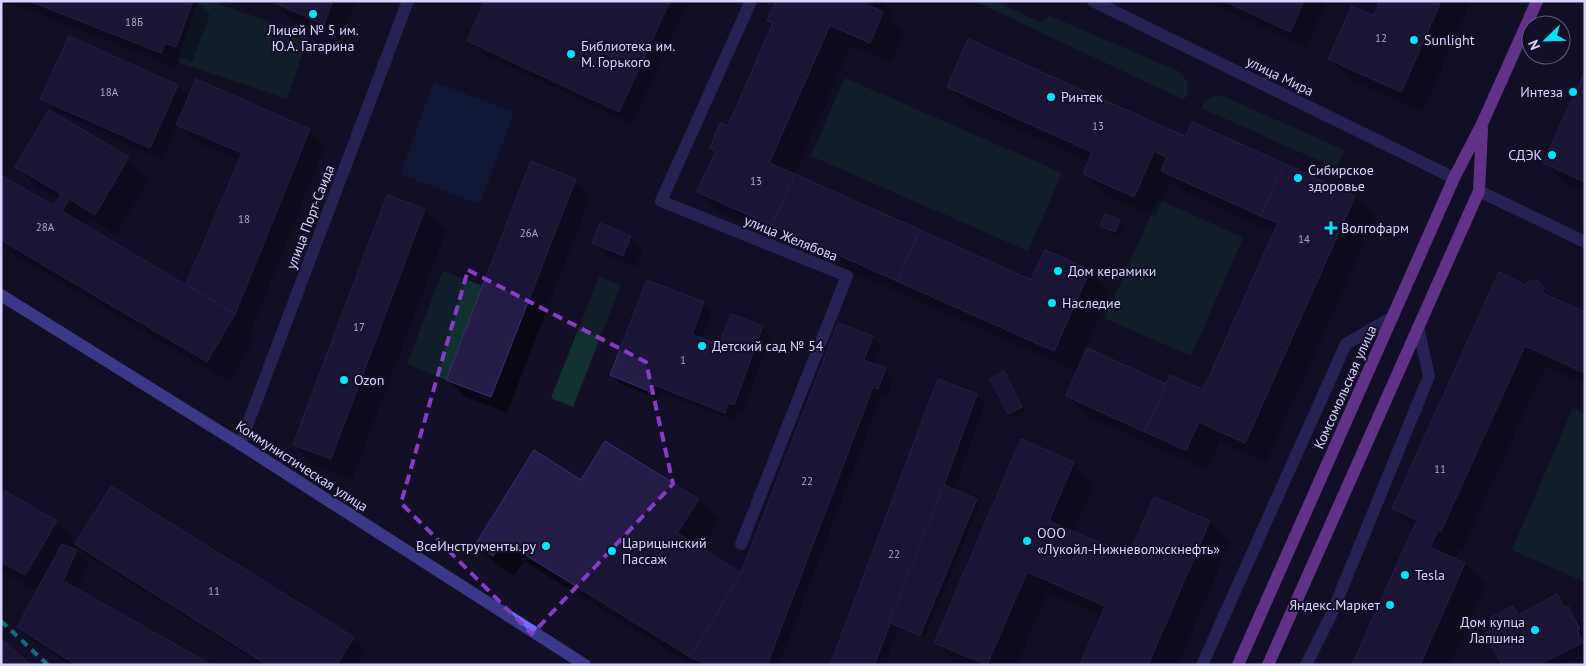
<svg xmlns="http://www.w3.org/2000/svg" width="1586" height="666" font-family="'PT Sans',sans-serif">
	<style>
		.green { fill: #12302f }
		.water { fill: #0c2248 }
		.shadow { fill: #0007 }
		.building { fill: #241b47; stroke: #3b2d73 }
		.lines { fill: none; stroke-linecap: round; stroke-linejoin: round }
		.minor { stroke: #3d3a85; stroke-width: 12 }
		.tertiary { stroke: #3d3a85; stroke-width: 12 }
		.secondary { stroke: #6f6bff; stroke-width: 12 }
		.primary { stroke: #c25bff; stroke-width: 12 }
		.rail { stroke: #00e5ff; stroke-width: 4; stroke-dasharray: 8 6; stroke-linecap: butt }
		.marked { fill: none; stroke: #843dc5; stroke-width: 4; stroke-dasharray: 10 6; stroke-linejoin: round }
		.poi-dot { fill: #00e5ff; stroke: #130f26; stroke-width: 2 }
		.labels { text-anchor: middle; stroke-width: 4; stroke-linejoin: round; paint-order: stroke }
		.number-label { font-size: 11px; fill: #aca6d1 }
		.poi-label { font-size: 14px; fill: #d9d4ff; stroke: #130f26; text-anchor: start }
		.street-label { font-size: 14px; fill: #d9d4ff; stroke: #130f26 }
	</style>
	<rect width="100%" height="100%" fill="#130f26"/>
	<g class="green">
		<path d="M197 1H209L309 35 287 99 177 62Z"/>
		<path d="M975 1H994L1040 22 1050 16 1178 71C1189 80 1190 87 1184 100Z"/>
		<path d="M845 78 1062 173 1028 251 811 156Z"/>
		<path d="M1220 95 1344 150 1336 168 1201 108C1206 99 1210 97 1220 95Z"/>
		<path d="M1158 199 1243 238 1191 356 1105 318Z"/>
		<path d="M443 271 483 286 446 380 407 364Z"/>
		<path d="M599 277 621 285 573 407 551 398Z"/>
		<path d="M1573 408 1585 414V582L1512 550Z"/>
	</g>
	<path class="water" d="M434 82 514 112 480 204 400 174Z"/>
	<g class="shadow">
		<path d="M12 1H196L210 15 192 62 181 58 177 68 16 5Z"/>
		<path d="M276 1H356L340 40 291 19 275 3Z"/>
		<path d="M487 1H689L632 124 481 53 469 41Z"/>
		<path d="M777 1H882L892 12 889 19 904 34 891 63 851 46 794 176 1032 281 1045 252 1090 271 1111 292 1079 363 1082 364 1167 385 1204 392 1275 233 1183 191 1172 180 1155 217 1105 195 1084 174 1090 162 969 107 948 86 1186 138 1193 124 1355 197 1376 218 1266 463 1220 442 1207 470 1088 417 1067 396 1078 372 720 213 699 192 716 153 711 148 728 128 774 25 769 20Z"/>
		<path d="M1208 1H1327L1306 48Z"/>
		<path d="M1381 1H1471L1423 112 1351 80 1330 59 1374 18Z"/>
		<path d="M1585 74V193L1565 184 1544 163Z"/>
		<path d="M177 86 189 98 309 130 325 146 251 331 256 336 229 382 1 247 2 177 54 208 59 200 38 188 17 167 128 158 149 179 116 235 90 219 86 226 191 289 187 284 240 161 194 141 178 125 162 160 55 111 42 98Z"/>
		<path d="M575 180 591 196 507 413 464 396 448 380Z"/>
		<path d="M388 197 425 210 446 232 352 480 315 466 294 445Z"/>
		<path d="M1106 215 1120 221 1124 225 1119 236 1106 229 1101 225Z"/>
		<path d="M630 237 643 250 636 267 606 255 593 242Z"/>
		<path d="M1537 282 1554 299 1585 313V384L1546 366 1462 551 1459 550 1455 559 1465 564 1486 585 1450 665H1353L1414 530 1393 509 1525 286Z"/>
		<path d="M703 303 712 312 701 339 720 346 732 316 763 327 771 336 742 413 737 411 733 420 662 393 660 399 620 384 612 375Z"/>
		<path d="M872 337 881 346 874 365 885 369 894 378 887 396 882 395 779 665H692L524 561 514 576 498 566 477 545 581 481 698 500 719 521 701 550 742 575Z"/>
		<path d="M1004 373 1008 377 1025 411 1013 417 1009 413Z"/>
		<path d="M976 395 985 404 954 490 976 500 980 504 924 639 899 628 885 665H831Z"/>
		<path d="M1073 463 1094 484 1073 533 1129 557 1209 522 1230 543 1178 665H1081L1102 616 1048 593 1017 665 956 663 935 642Z"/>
		<path d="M112 488 353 638 366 651 357 665H262L89 557 80 548 77 552 89 564 77 590 210 665H71L32 640 19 627 38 592 1 571V499L56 522 77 543Z"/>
		<path d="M1557 596 1576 616 1585 633V654L1564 665H1503L1496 628 1513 608 1520 615Z"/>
	</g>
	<g class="building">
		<path d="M29 1H193L176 47 165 43 161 53Z"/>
		<path d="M275 1H333L324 24 274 3Z"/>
		<path d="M485 1H670L619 112 467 41Z"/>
		<path d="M776 1H867L866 4 883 12 870 43 830 25 769 163 1031 280 1045 250 1090 270 1054 351 697 192 716 151 710 148 720 123 728 126 773 23 767 20Z"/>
		<path d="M776 1H867L866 4 883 12 870 43 830 25 769 163 795 174 772 225 697 192 716 151 710 148 720 123 728 126 773 23 767 20Z"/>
		<path d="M1224 1H1304L1290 32Z"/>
		<path d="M1380 1H1441L1401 92 1328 59 1352 6 1374 16Z"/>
		<path d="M1380 1H1441L1401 92 1328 59 1352 6 1374 16Z"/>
		<path d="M69 36 178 85 150 148 40 99Z"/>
		<path d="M968 39 1186 137 1192 122 1284 164 1261 216 1161 171 1167 157 1154 151 1134 197 1083 174 1092 152 947 87Z"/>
		<path d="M968 39 1186 137 1192 122 1355 196 1245 443 1199 422 1186 450 1066 396 1087 348 1166 384 1170 375 1203 390 1278 223 1161 171 1167 157 1154 151 1134 197 1083 174 1092 152 947 87Z"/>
		<path d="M1585 71V182L1543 163Z"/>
		<path d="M196 79 310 129 235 314 186 284 242 153 176 125Z"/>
		<path d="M49 110 129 157 95 215 69 199 62 211 235 314 207 362 1 240 2 176 54 206 61 194 15 167Z"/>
		<path d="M531 161 576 179 491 397 446 380Z"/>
		<path d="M1284 164 1355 196 1245 443 1199 422 1186 450 1145 432 1170 375 1203 390 1278 223 1261 216Z"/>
		<path d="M795 174 920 230 897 281 772 225Z"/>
		<path d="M387 195 425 209 331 459 293 445Z"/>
		<path d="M1105 214 1120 220 1115 232 1100 226Z"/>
		<path d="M600 223 631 236 623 256 592 243Z"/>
		<path d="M920 230 1031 280 1045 250 1090 270 1054 351 897 281Z"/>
		<path d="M1499 272 1525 285 1530 281H1538L1543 287V293L1585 312V373L1525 346 1441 531 1438 530 1430 547 1465 563 1420 665H1352L1417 520 1392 509Z"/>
		<path d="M647 280 704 302 692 334 719 345 731 314 763 326 734 405 728 403 725 413 654 385 651 392 610 375Z"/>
		<path d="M838 323 873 336 864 360 886 368 878 389 873 387 767 665H708L690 657 741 573Z"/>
		<path d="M1087 348 1166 384 1145 432 1066 396Z"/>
		<path d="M1004 371 1022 407 1008 414 990 379Z"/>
		<path d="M938 379 977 394 944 485 874 665H830Z"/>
		<path d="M1021 439 1074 462 1049 521 1129 555 1154 497 1210 521 1148 665H1080L1105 606 1027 572 987 665 934 643Z"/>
		<path d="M605 441 699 499 677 533 741 573 690 657 503 541 493 556 475 545 534 450 581 480Z"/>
		<path d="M944 485 977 499 920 636 889 622Z"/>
		<path d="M111 486 354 637 337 665H267L75 544Z"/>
		<path d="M5 491 57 521 25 575 1 562V497Z"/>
		<path d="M62 544 77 550 63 581 212 665H76L17 627Z"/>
		<path d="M1557 594 1565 608 1568 606 1580 629 1577 631 1583 642 1539 665H1502L1485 633 1495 628 1490 618 1513 606 1518 615Z"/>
		<path d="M1 639 31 665H1Z"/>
	</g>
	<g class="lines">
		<g class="minor">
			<path d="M741 544 847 276 661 201 751 1"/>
			<path d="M1202 665 1346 344 1393 317"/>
			<path d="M1306 665 1332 613 1429 376 1418 327"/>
		</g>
		<g class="tertiary">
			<path d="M1093 1 1454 178"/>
			<path d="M1479 191 1585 242"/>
			<path d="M240 444 408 1"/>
		</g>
		<path class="secondary" d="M1 295 240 444 585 665"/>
		<g class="primary">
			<path d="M1238 665 1454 178 1482 124 1537 1"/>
			<path d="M1268 665 1479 191 1482 129"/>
		</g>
		<path class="rail" d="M1 621 48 665"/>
	</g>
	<path d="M0 0H1586V666H0ZM468 270 646 362 673 484 532 634 401 503Z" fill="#130f26" fill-opacity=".55" fill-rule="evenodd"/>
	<path class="marked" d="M468 270 646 362 673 484 532 634 401 503Z"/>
	<g class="poi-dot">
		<circle cx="313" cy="14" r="5"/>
		<circle cx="1414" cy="40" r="5"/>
		<circle cx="571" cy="54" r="5"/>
		<circle cx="1573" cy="92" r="5"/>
		<circle cx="1051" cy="97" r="5"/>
		<circle cx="1552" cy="155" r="5"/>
		<circle cx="1298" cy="178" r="5"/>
		<path d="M1328.5 220.5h5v5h5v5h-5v5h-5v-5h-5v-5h5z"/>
		<circle cx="1058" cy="271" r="5"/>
		<circle cx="1052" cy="303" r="5"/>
		<circle cx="702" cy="346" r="5"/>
		<circle cx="344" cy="380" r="5"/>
		<circle cx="1027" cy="541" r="5"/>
		<circle cx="546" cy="546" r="5"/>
		<circle cx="612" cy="551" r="5"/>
		<circle cx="1405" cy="575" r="5"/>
		<circle cx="1390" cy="605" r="5"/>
		<circle cx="1535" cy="630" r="5"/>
	</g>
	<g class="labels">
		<g class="number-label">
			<text x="134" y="26">18Б</text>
			<text x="1381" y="42">12</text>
			<text x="109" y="96">18А</text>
			<text x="1098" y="130">13</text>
			<text x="756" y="185">13</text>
			<text x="244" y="223">18</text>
			<text x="45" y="231">28А</text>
			<text x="529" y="237">26А</text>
			<text x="1304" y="243">14</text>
			<text x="359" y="331">17</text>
			<text x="683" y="364">1</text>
			<text x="1440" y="473">11</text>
			<text x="807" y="485">22</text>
			<text x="894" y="558">22</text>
			<text x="214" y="595">11</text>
		</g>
		<g class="poi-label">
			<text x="313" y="35" text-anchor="middle">Лицей № 5 им.<tspan x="313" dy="16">Ю.А. Гагарина</tspan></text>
			<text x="1424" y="45">Sunlight</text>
			<text x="581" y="51">Библиотека им.<tspan x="581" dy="16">М. Горького</tspan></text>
			<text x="1563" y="97" text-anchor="end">Интеза</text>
			<text x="1061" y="102">Ринтек</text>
			<text x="1542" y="160" text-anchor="end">СДЭК</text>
			<text x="1308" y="175">Сибирское<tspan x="1308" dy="16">здоровье</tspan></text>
			<text x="1341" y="233">Волгофарм</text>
			<text x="1068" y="276">Дом керамики</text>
			<text x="1062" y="308">Наследие</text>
			<text x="712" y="351">Детский сад № 54</text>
			<text x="354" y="385">Ozon</text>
			<text x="1037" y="538">ООО<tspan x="1037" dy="16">«Лукойл-Нижневолжскнефть»</tspan></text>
			<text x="622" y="548">Царицынский<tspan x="622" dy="16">Пассаж</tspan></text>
			<text x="536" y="551" text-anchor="end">ВсеИнструменты.ру</text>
			<text x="1415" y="580">Tesla</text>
			<text x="1380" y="610" text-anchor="end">Яндекс.Маркет</text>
			<text x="1525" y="627" text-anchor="end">Дом купца<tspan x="1525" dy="16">Лапшина</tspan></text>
		</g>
		<g class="street-label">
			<text transform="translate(1280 76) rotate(26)" y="5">улица Мира</text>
			<text transform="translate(310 217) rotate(-69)" y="5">улица Порт-Саида</text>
			<text transform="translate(791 238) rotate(22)" y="5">улица Желябова</text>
			<text transform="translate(1345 387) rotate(-66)" y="5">Комсомольская улица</text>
			<text transform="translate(302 466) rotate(33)" y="5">Коммунистическая улица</text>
		</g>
	</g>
	<rect width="1586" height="666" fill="none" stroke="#d9d4ff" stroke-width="5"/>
	<g transform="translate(1546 40) rotate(247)"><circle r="24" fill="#130f26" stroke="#625e7d"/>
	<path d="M0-4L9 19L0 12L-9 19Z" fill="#00e5ff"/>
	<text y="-8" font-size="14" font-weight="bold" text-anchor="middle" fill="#d9d4ff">N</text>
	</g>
</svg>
